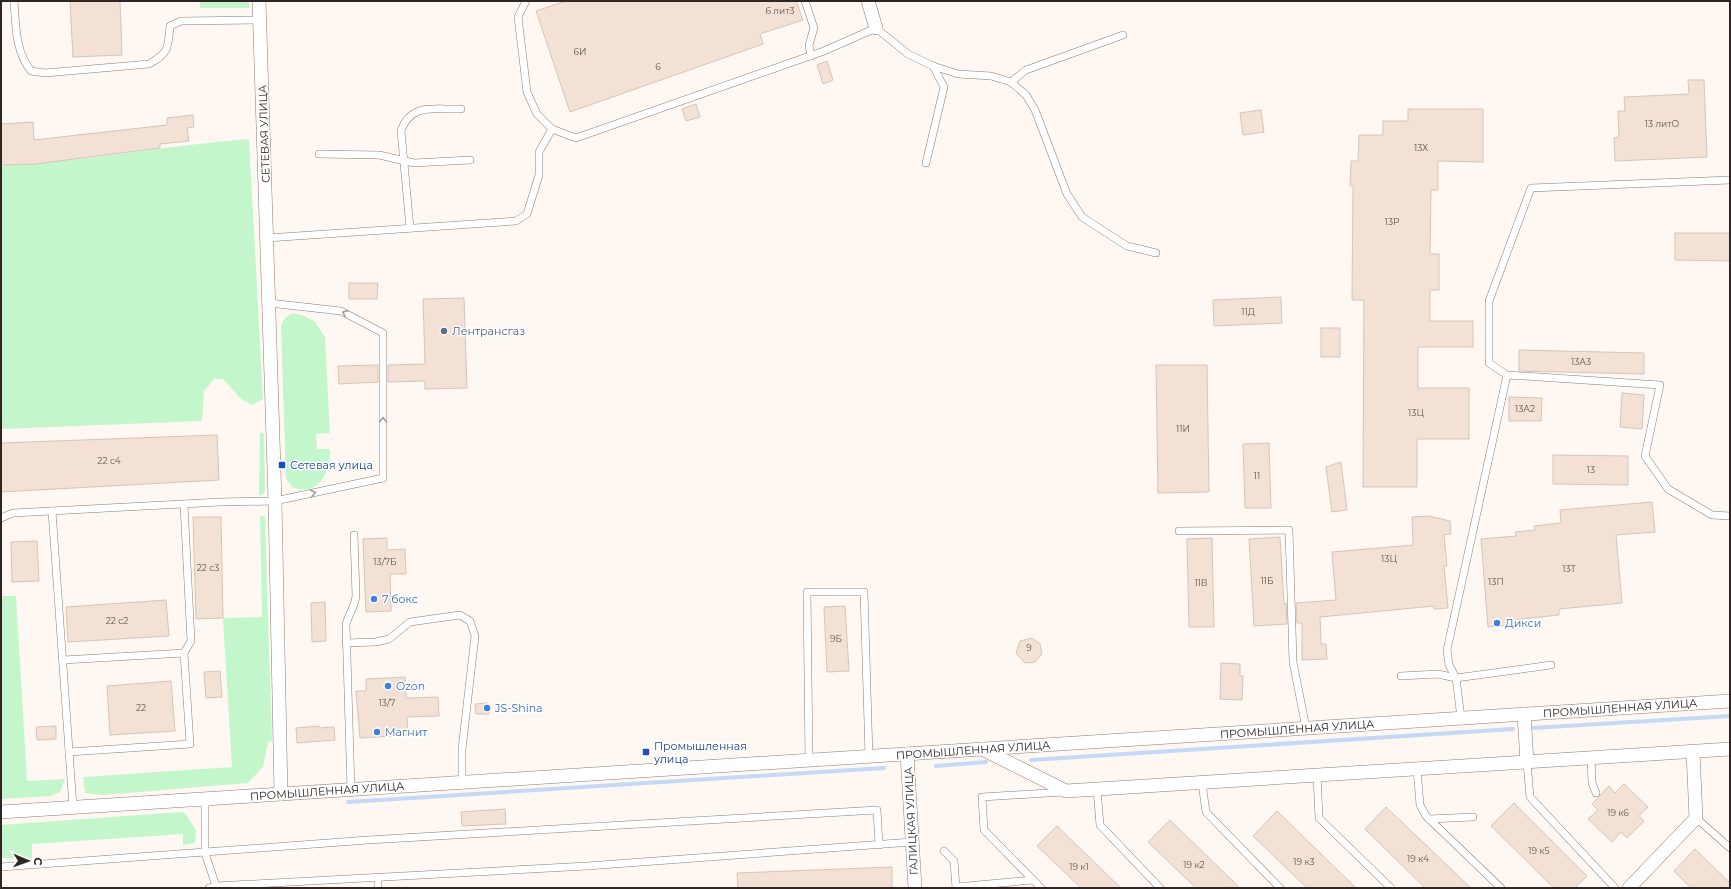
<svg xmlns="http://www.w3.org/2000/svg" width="1731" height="889" font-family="Montserrat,sans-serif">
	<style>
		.green { fill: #c3f7cb }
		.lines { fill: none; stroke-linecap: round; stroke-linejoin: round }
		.stream { stroke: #c4d8f8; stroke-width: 4 }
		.building { fill: #f2e1d4; stroke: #d5c5b8 }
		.service-casing { stroke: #8c7c72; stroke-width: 8 }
		.minor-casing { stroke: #8c7c72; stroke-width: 14 }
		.service { stroke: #fff; stroke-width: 7 }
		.minor { stroke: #fff; stroke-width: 13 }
		.oneway { stroke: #a09d9c }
		.service-dot { fill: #5c6f8a; stroke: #fff; stroke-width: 1.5 }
		.transit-dot { fill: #1a4fb4; stroke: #fff; stroke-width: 1.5 }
		.shop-dot { fill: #3f7fe0; stroke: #fff; stroke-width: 1.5 }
		.labels { text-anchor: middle; stroke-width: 3; stroke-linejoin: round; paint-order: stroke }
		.number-label { font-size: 9px; fill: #5e554e }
		.street-label { font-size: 11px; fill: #2d2622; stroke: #fff }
		.service-label { font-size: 11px; fill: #4e5e75; stroke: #fff; text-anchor: start }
		.transit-label { font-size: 11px; fill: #164399; stroke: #fff; text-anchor: start }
		.shop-label { font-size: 11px; fill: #366cbe; stroke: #fff; text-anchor: start }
	</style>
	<rect width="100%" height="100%" fill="#fef7f2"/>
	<g class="green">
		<rect x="200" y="1" width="49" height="7"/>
		<path d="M249 139 263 399 252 405 241 399 223 379H214L204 391 202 421 1 429V165C84 162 166 145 249 139Z"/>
		<path d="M293 313 304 316 315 322 325 337 330 433 316 434 317 449H330C331 471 319 498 292 487L286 478 281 325 286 317Z"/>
		<path d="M260 432 264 434 265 491 262 495H259Z"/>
		<path d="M260 516H264L265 519 272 741 268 742 263 767 248 783 103 795 85 793 83 777 232 767 223 618 262 617Z"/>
		<path d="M1 596H16L27 781 65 779 60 792 50 796 1 799Z"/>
		<path d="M181 812 185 813 196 830 195 843 183 845V834L32 844V858H1V825Z"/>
	</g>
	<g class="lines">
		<g class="stream">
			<path d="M1533 728 1730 716"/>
			<path d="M1031 760 1513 729"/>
			<path d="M936 766 986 762"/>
			<path d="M348 802 884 768"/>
		</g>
	</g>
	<g class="building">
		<path d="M70 1H120L122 55 73 57Z"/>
		<path d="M566 1H796L803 20 760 34 763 44 570 112 536 11Z"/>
		<path d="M827 61 833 80 823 84 817 65Z"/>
		<path d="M1688 80H1704L1707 157 1615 161 1614 138 1619 137 1618 111H1625L1624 97 1689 94Z"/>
		<path d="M696 104 700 117 686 121 682 109Z"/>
		<path d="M1408 109H1483V162L1438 161V190H1431L1430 254H1439V290H1430V321H1473V347H1418V388H1469V439H1417V487H1363L1364 300H1352L1353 186H1350L1351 161H1358L1359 135H1383V121H1408Z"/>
		<path d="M1261 110 1264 132 1243 135 1240 113Z"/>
		<path d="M193 115 194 127 187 128 189 141 160 144V148L35 164 1 165V124L33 122 34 140 167 125V118Z"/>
		<path d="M1675 233H1730V261L1675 260Z"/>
		<path d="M349 283H378L377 299H349Z"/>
		<path d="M1281 297 1282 323 1214 326 1213 300Z"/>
		<path d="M464 298 467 388 425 389V381L388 382V365L425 364 423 299Z"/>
		<rect x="1321" y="328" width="19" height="29"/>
		<path d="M1519 350 1644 353V374L1519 371Z"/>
		<path d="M378 365V382L339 384 338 366Z"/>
		<path d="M1156 365H1207L1209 492 1158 493Z"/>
		<path d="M1622 393 1644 395 1642 429 1620 427Z"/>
		<path d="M1509 397 1542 398 1541 421H1509Z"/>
		<path d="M217 435 219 480 1 492V443Z"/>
		<path d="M1269 443 1271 508H1245L1243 444Z"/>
		<path d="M1553 455 1628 456V485L1553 484Z"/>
		<path d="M1341 462 1347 510 1332 512 1326 467Z"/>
		<path d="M1652 502 1655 532 1616 535 1622 603 1559 609V615L1511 620V625L1488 627 1481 539 1516 536 1515 532 1535 530 1534 526 1561 523 1560 510Z"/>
		<path d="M1428 516 1450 521 1451 534 1444 535 1447 566H1444L1448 608 1434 609V606L1320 617 1321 644H1326L1327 659 1302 660V623H1297L1296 603 1336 600 1332 552 1413 545 1412 517Z"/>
		<path d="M193 517H221L223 618 196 619Z"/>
		<path d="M1280 537 1284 604 1286 603 1287 624 1254 626 1249 539Z"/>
		<path d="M387 538V550L405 549 406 574H390L391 611 366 612 363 539Z"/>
		<path d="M1212 538 1214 627H1189L1187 539Z"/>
		<path d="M37 541 39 581 12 582 11 542Z"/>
		<path d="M166 600 169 636 68 642 66 607Z"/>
		<path d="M325 602 326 641 312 642 311 603Z"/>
		<path d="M845 606 849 671 827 672 824 607Z"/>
		<path d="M1032 638 1040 644 1042 654 1035 662 1025 663 1016 653 1020 641Z"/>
		<path d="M1221 663 1240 664V676H1243L1242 700 1220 699Z"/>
		<path d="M220 671 222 697 206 698 204 672Z"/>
		<path d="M405 677 406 698 438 697 439 716 407 717 408 735 360 738 356 691H366V679Z"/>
		<path d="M171 681 175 731 110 735 107 686Z"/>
		<path d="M488 703 489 714H476L475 704Z"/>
		<path d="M56 726V739L37 740 36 727Z"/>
		<path d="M319 726V728L334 727 335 740 297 743 296 728Z"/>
		<path d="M1624 784 1648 807 1639 816 1644 821 1627 838 1621 832 1612 842 1588 819 1598 810 1592 804 1609 786 1615 793Z"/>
		<path d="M1514 803 1587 876 1575 888H1554L1491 826Z"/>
		<path d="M1386 807 1471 888H1425L1365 829Z"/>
		<path d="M505 809 506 824 462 826 461 812Z"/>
		<path d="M1277 811 1356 888H1307L1253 836Z"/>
		<path d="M1170 820 1240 888H1196L1148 842Z"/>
		<path d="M1057 826 1121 888H1081L1037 846Z"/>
		<path d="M1695 849 1730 883V888H1691L1674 871Z"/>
		<path d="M892 867V888H738L737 873Z"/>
	</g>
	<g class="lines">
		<g class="service-casing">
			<g id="service">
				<path d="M14 1C16 26 15 51 31 71L45 73 149 64C169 53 168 48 170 26L181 21 260 20"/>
				<path d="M526 1 518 17 527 92 537 114 552 129 576 138 824 51 876 28 908 54 933 66 958 74 991 76 1011 82 1026 95 1035 110 1067 194 1082 217 1127 246 1156 253"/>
				<path d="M805 1 814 28 809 45 811 56"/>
				<path d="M1011 82 1026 70 1123 35"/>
				<path d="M319 154 379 155 414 163 470 160"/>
				<path d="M926 163 944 87 933 66"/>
				<path d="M1730 180 1531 188 1489 301V363L1507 375 1660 385 1645 456 1668 489 1712 515 1730 516"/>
				<path d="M410 228 401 131C411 102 435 110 461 109"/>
				<path d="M267 238 516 221 527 214 539 175V152L552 129"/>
				<path d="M52 511 73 807"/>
				<path d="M1 518 13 513 220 502 275 501 383 478V333L341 311 269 303"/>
				<path d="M1179 531 1289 530 1293 662 1306 728"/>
				<path d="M346 643 376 642 389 639 410 622 460 615 470 621 475 636 462 749V783"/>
				<path d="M184 653 191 641 184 505"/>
				<path d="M63 660 184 653 190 744 69 752"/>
				<path d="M1401 676 1438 674 1456 678 1551 665"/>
				<path d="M1461 718 1456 678 1449 665 1447 650 1507 375"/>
				<path d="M1591 758 1592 783 1596 793"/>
				<path d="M809 760 807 592H864L869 756"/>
				<path d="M1527 762 1530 797 1615 888"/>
				<path d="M1417 769 1420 805 1426 816 1501 888"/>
				<path d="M1317 775 1319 818 1391 888"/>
				<path d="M1202 783 1206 812 1280 888"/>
				<path d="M1097 789 1100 825 1160 888"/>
				<path d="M351 790 346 624C349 614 355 606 356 596L354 535"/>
				<path d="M205 799V853L216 886"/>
				<path d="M1696 818 1730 848"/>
				<path d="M1429 819 1473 817"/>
				<path d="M944 851 954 861 956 888"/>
				<path d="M1 867 368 840 877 810 879 845"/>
				<path d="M378 877V888"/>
				<path d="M956 887 1033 880"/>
				<path d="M209 888 216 886 587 866 912 842"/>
				<path d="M1041 888 984 830 982 797 1063 792"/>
			</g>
		</g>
		<g class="minor-casing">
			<g id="minor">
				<path d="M259 1 275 501 281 794"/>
				<path d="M868 1 876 28"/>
				<path d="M1524 714 1527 762"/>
				<path d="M982 749 1066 791 1730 749"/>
				<path d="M907 754 915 888"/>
				<path d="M1 812 1730 701"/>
				<path d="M1629 888 1696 818 1693 752"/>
			</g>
		</g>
		<use href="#service" class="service"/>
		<use href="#minor" class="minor"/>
	</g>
	<defs><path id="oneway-chevron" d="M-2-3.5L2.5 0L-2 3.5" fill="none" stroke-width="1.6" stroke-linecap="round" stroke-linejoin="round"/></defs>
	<g class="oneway">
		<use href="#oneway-chevron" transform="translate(345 313) rotate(-156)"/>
		<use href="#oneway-chevron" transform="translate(383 420) rotate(-90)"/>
		<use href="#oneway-chevron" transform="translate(313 493) rotate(-12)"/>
	</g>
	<circle class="service-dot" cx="444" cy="331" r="4"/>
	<g class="transit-dot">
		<rect x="278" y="461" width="8" height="8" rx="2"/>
		<rect x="642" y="748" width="8" height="8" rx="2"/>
	</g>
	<g class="shop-dot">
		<circle cx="374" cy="599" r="4"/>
		<circle cx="1497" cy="623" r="4"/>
		<circle cx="388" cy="686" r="4"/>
		<circle cx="487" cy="708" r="4"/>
		<circle cx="377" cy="732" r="4"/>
	</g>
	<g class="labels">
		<g class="number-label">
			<text x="780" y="14">6 лит3</text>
			<text x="580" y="55">6И</text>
			<text x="658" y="70">6</text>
			<text x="1662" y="127">13 литО</text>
			<text x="1421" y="151">13Х</text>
			<text x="1392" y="225">13Р</text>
			<text x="1248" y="315">11Д</text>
			<text x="1581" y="365">13А3</text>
			<text x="1525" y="412">13А2</text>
			<text x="1416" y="416">13Ц</text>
			<text x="1183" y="432">11И</text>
			<text x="109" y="464">22 с4</text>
			<text x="1591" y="473">13</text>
			<text x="1257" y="479">11</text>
			<text x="1389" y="562">13Ц</text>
			<text x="385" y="565">13/7Б</text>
			<text x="208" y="571">22 с3</text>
			<text x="1569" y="572">13Т</text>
			<text x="1267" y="584">11Б</text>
			<text x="1496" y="585">13П</text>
			<text x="1201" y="586">11В</text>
			<text x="117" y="624">22 с2</text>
			<text x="836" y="642">9Б</text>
			<text x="1029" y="651">9</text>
			<text x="387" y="706">13/7</text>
			<text x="141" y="711">22</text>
			<text x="1618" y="816">19 к6</text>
			<text x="1539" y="854">19 к5</text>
			<text x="1418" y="862">19 к4</text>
			<text x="1304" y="865">19 к3</text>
			<text x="1194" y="868">19 к2</text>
			<text x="1079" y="870">19 к1</text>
		</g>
		<g class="street-label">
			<text transform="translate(264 134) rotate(-92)" y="4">СЕТЕВАЯ УЛИЦА</text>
			<text transform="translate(1620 708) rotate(-4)" y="4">ПРОМЫШЛЕННАЯ УЛИЦА</text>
			<text transform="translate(1297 729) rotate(-4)" y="4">ПРОМЫШЛЕННАЯ УЛИЦА</text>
			<text transform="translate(973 750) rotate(-4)" y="4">ПРОМЫШЛЕННАЯ УЛИЦА</text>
			<text transform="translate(327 791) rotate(-4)" y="4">ПРОМЫШЛЕННАЯ УЛИЦА</text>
			<text transform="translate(911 821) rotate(-93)" y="4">ГАЛИЦКАЯ УЛИЦА</text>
		</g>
		<g class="service-label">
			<text x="452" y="335">Лентрансгаз</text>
		</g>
		<g class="transit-label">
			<text x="290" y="469">Сетевая улица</text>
			<text x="654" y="750">Промышленная<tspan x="654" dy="13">улица</tspan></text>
		</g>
		<g class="shop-label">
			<text x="382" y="603">7 бокс</text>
			<text x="1505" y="627">Дикси</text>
			<text x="396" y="690">Ozon</text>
			<text x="495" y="712">JS-Shina</text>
			<text x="385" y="736">Магнит</text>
		</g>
	</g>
	<rect width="1731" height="889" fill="none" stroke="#2d2622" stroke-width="4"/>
	<g transform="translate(28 861) rotate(92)" stroke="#ffffff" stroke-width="3" paint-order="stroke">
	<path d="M0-3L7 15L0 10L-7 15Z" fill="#2d2622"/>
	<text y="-6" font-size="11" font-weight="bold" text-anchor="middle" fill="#2d2622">С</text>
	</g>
</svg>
